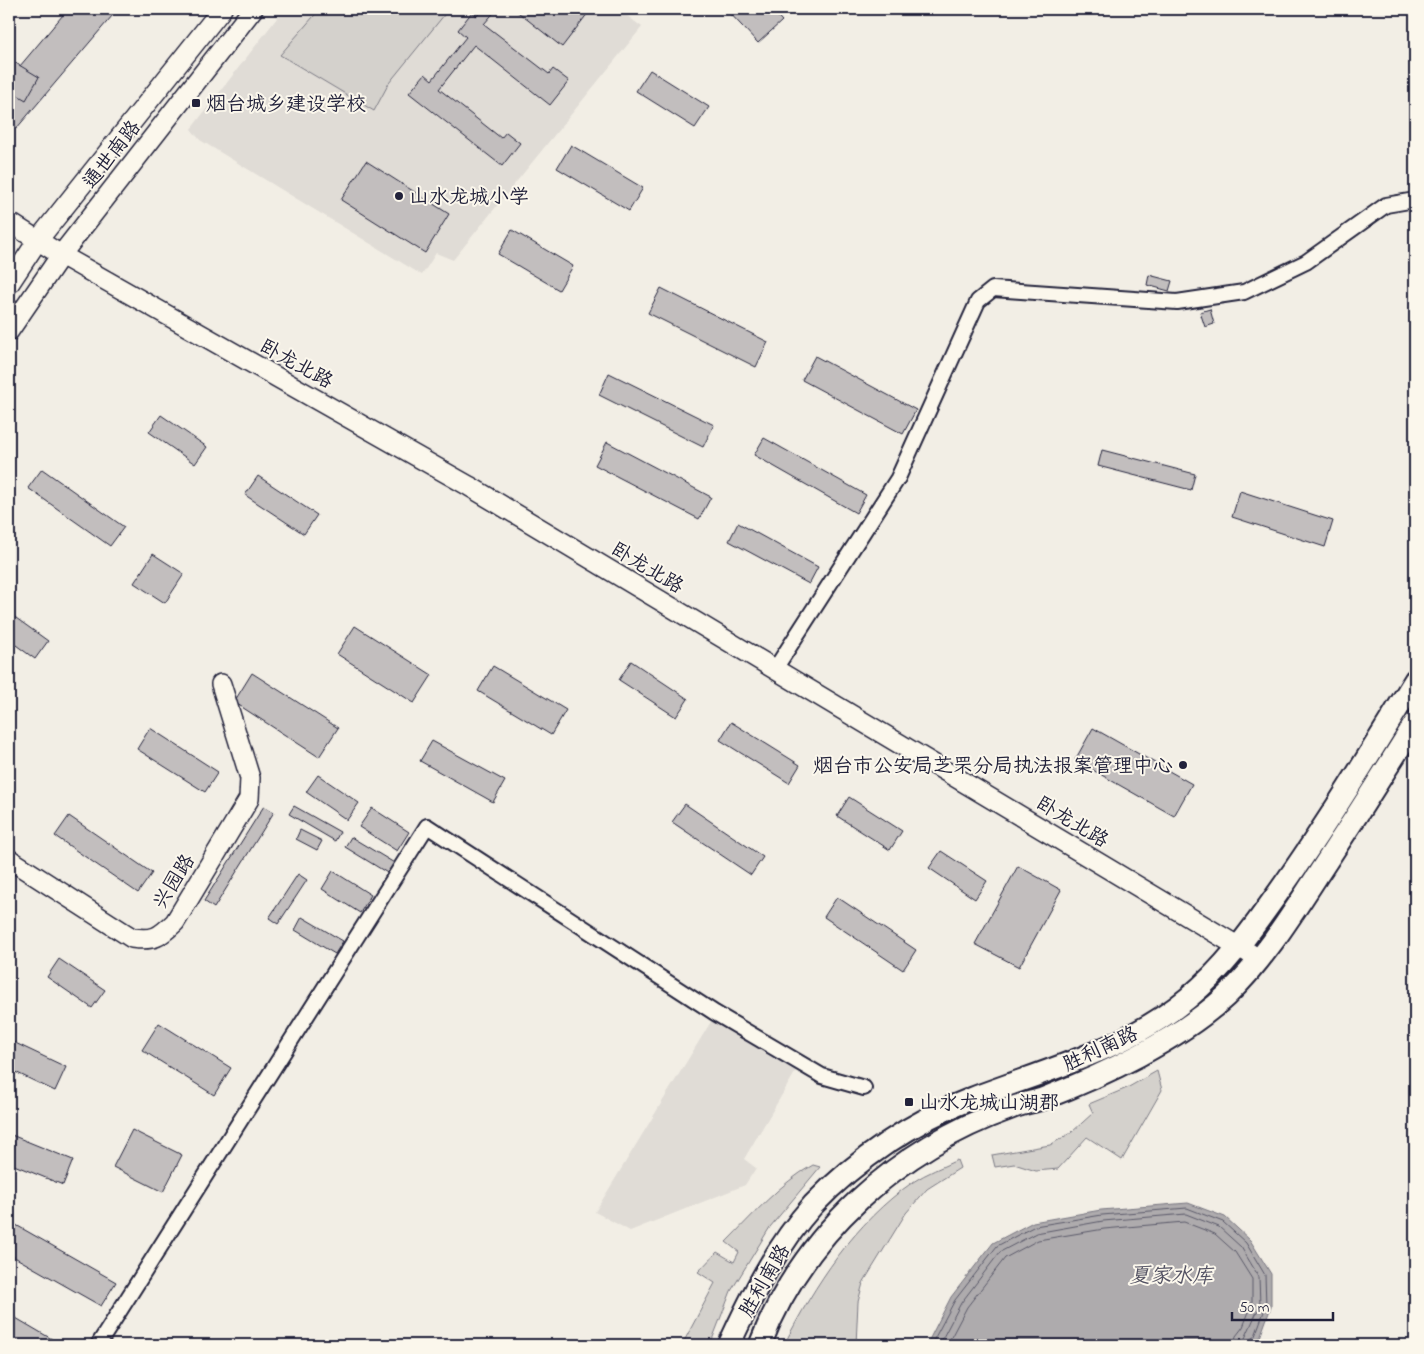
<svg xmlns="http://www.w3.org/2000/svg" width="1424" height="1354" font-family="'Indie Flower','LXGW WenKai TC',sans-serif">
	<style>
		.built { fill: #e0dcd6 }
		.green { fill: #d4d1cc; stroke: #7b7a84 }
		.water { fill: #aeabad; stroke: #76747f }
		.lines { fill: none; stroke-linecap: round; stroke-linejoin: round }
		.shore { stroke: #5a5969; stroke-width: 1 }
		.building { fill: #c2bebe; stroke: #22223b }
		.street-casing { stroke: #22223b; stroke-width: 18 }
		.secondary-casing { stroke: #22223b; stroke-width: 22 }
		.primary-casing { stroke: #22223b; stroke-width: 25 }
		.street { stroke: #fbf7ec; stroke-width: 14 }
		.secondary { stroke: #fbf7ec; stroke-width: 19 }
		.primary { stroke: #fbf7ec; stroke-width: 21 }
		.poi-dot { fill: #22223b; stroke: #fbf7ec; stroke-width: 2 }
		.labels { text-anchor: middle; stroke-width: 4; stroke-linejoin: round; paint-order: stroke }
		.poi-label { font-size: 20px; fill: #22223b; stroke: #fbf7ec; text-anchor: start }
		.street-label { font-size: 20px; fill: #22223b; stroke: #fbf7ec }
		.water-label { font-size: 21px; font-style: italic; fill: #535263; stroke: #fbf7ec }
	</style>
	<rect width="100%" height="100%" fill="#f2eee5"/>
	<filter id="ink" filterUnits="userSpaceOnUse"><feTurbulence type="fractalNoise" baseFrequency=".02" numOctaves="2"/><feDisplacementMap in="SourceGraphic" scale="10" xChannelSelector="R" yChannelSelector="G"/><feConvolveMatrix kernelMatrix="1 2 1 2 8 2 1 2 1" color-interpolation-filters="sRGB"/></filter>
	<g filter="url(#ink)">
		<g class="built">
			<path d="M284 9H618L642 27 453 260 436 253 422 275 200 140 191 129Z"/>
			<path d="M712 1020 796 1071 744 1159 756 1168 745 1185 630 1231 595 1212Z"/>
		</g>
		<g class="green">
			<path d="M320 9H449L389 83 374 111 280 55Z"/>
			<path d="M1157 1071 1162 1090 1122 1160 1087 1137 1058 1169 1036 1171 1014 1164 995 1167 992 1155 1050 1145 1072 1132 1093 1113 1089 1104 1127 1088Z"/>
			<path d="M957 1160 960 1168 927 1189 906 1213 863 1283 858 1302 856 1345H784C815 1284 855 1222 913 1182 926 1173 943 1167 957 1160Z"/>
			<path d="M813 1165 820 1167 770 1227 731 1291 710 1345H682L715 1283 698 1272 717 1252 734 1262 739 1252 726 1242C753 1215 780 1183 813 1165Z"/>
		</g>
		<path class="water" d="M1188 1203 1225 1217 1250 1240 1271 1274V1307L1259 1340 1250 1345H913L928 1342 951 1297 993 1243 1033 1222 1101 1210Z"/>
		<g class="lines">
			<g class="shore">
				<path d="M931 1345 955 1300 997 1246 1035 1226 1102 1215 1187 1208 1223 1222 1246 1243 1265 1275 1266 1306 1255 1336 1249 1340 1248 1345"/>
				<path d="M939 1345 961 1303 1000 1252 1036 1233 1103 1221 1186 1214 1219 1227 1241 1247 1259 1277 1260 1305 1242 1345"/>
				<path d="M947 1345 967 1307 1005 1258 1038 1240 1104 1229 1184 1222 1215 1234 1235 1252 1252 1279V1304L1243 1327 1236 1336 1234 1345"/>
			</g>
		</g>
		<g class="building">
			<path d="M57 9H97L87 26Z"/>
			<path d="M68 9H118L16 129 9 123V79Z"/>
			<path d="M483 9H497L484 24 549 74 553 69 569 81 550 105 474 45 439 89 501 138 506 132 520 143 502 166 409 93 425 74 432 80 466 37 458 30 472 12 477 16Z"/>
			<path d="M514 9H583L588 13 562 47Z"/>
			<path d="M726 9H771L782 21 758 43Z"/>
			<path d="M9 59 39 77 26 100 9 90Z"/>
			<path d="M650 70 709 107 695 128 636 91Z"/>
			<path d="M571 145 643 188 629 211 557 168Z"/>
			<path d="M366 161 449 214 425 253 341 200Z"/>
			<path d="M512 230 573 266 559 290 498 254Z"/>
			<path d="M1149 275 1172 281 1169 291 1147 285Z"/>
			<path d="M661 288 768 342 756 367 648 313Z"/>
			<path d="M1210 309 1214 324 1205 327 1200 312Z"/>
			<path d="M815 356 916 410 903 434 802 380Z"/>
			<path d="M609 373 714 425 703 447 599 395Z"/>
			<path d="M161 415 207 447 195 464 149 432Z"/>
			<path d="M764 438 866 495 856 513 754 455Z"/>
			<path d="M607 442 711 497 699 519 595 465Z"/>
			<path d="M1102 450 1195 474 1191 490 1098 466Z"/>
			<path d="M42 469 124 527 110 546 28 488Z"/>
			<path d="M258 476 317 515 304 534 245 495Z"/>
			<path d="M1240 491 1333 521 1325 547 1232 517Z"/>
			<path d="M738 523 818 567 809 584 729 541Z"/>
			<path d="M153 554 184 574 165 603 134 583Z"/>
			<path d="M9 613 48 641 35 659 9 640Z"/>
			<path d="M355 626 432 675 414 703 337 654Z"/>
			<path d="M631 661 688 699 676 717 619 680Z"/>
			<path d="M493 666 566 710 551 735 478 691Z"/>
			<path d="M252 673 338 728 319 757 234 702Z"/>
			<path d="M731 722 800 765 789 783 720 740Z"/>
			<path d="M150 728 218 772 205 792 137 749Z"/>
			<path d="M1093 728 1192 784 1174 816 1075 760Z"/>
			<path d="M432 741 505 781 493 802 420 761Z"/>
			<path d="M318 775 359 803 347 820 306 792Z"/>
			<path d="M849 797 902 831 890 850 837 816Z"/>
			<path d="M685 804 763 857 751 875 672 822Z"/>
			<path d="M264 806 274 812 214 908 204 901Z"/>
			<path d="M294 806 340 832 335 841 289 814Z"/>
			<path d="M372 808 409 832 397 851 359 827Z"/>
			<path d="M69 816 152 873 138 893 55 836Z"/>
			<path d="M300 830 322 841 317 850 296 839Z"/>
			<path d="M351 837 396 864 389 874 345 847Z"/>
			<path d="M941 851 987 881 975 899 929 868Z"/>
			<path d="M1018 866 1061 890 1019 967 975 944Z"/>
			<path d="M333 871 371 895 360 913 322 889Z"/>
			<path d="M298 874 307 880 278 924 269 918Z"/>
			<path d="M837 897 916 950 903 970 824 917Z"/>
			<path d="M302 917 343 941 335 954 295 930Z"/>
			<path d="M59 959 105 990 92 1008 47 977Z"/>
			<path d="M159 1023 231 1068 214 1095 142 1050Z"/>
			<path d="M9 1040 66 1067 55 1091 9 1069Z"/>
			<path d="M132 1130 182 1155 163 1192 113 1167Z"/>
			<path d="M9 1134 73 1160 63 1185 9 1163Z"/>
			<path d="M9 1221 116 1282 101 1306 9 1254Z"/>
			<path d="M9 1314 62 1345H21L9 1338Z"/>
		</g>
		<g class="lines">
			<g class="street-casing">
				<g id="street">
					<path d="M775 669 898 478 978 301 993 289 1177 302 1244 292 1306 262 1386 205 1415 200"/>
					<path d="M98 1345 427 826 715 1013 822 1076 864 1088"/>
				</g>
			</g>
			<g class="secondary-casing">
				<g id="secondary">
					<path d="M9 222 61 255 469 486 1259 959"/>
					<path d="M9 284 38 240 222 9"/>
					<path d="M9 331 61 255 253 9"/>
					<path d="M9 859 132 938C155 941 159 937 175 922L249 799 250 778 221 684"/>
				</g>
			</g>
			<g class="primary-casing">
				<g id="primary">
					<path d="M729 1345C751 1297 777 1245 813 1205 857 1159 913 1121 973 1098 1046 1070 1127 1049 1188 998 1225 968 1251 931 1278 893 1327 824 1371 752 1415 680"/>
					<path d="M760 1345C803 1233 898 1148 1011 1108 1021 1104 1032 1102 1042 1099 1102 1076 1179 1040 1226 996 1263 961 1291 916 1319 873 1352 823 1384 773 1415 723"/>
				</g>
			</g>
			<use href="#street" class="street"/>
			<use href="#secondary" class="secondary"/>
			<use href="#primary" class="primary"/>
		</g>
	</g>
	<g class="poi-dot">
		<rect x="191" y="98" width="10" height="10" rx="2.5"/>
		<circle cx="399" cy="196" r="5"/>
		<circle cx="1183" cy="765" r="5"/>
		<rect x="904" y="1097" width="10" height="10" rx="2.5"/>
	</g>
	<g class="labels">
		<g class="poi-label">
			<text x="206" y="110">烟台城乡建设学校</text>
			<text x="409" y="203">山水龙城小学</text>
			<text x="1173" y="772" text-anchor="end">烟台市公安局芝罘分局执法报案管理中心</text>
			<text x="919" y="1109">山水龙城山湖郡</text>
		</g>
		<g class="street-label">
			<text transform="translate(111 154) rotate(-52)" y="7">通世南路</text>
			<text transform="translate(297 363) rotate(29)" y="7">卧龙北路</text>
			<text transform="translate(648 567) rotate(31)" y="7">卧龙北路</text>
			<text transform="translate(1073 821) rotate(31)" y="7">卧龙北路</text>
			<text transform="translate(173 881) rotate(-58)" y="7">兴园路</text>
			<text transform="translate(1100 1048) rotate(-25)" y="7">胜利南路</text>
			<text transform="translate(764 1280) rotate(-60)" y="7">胜利南路</text>
		</g>
		<g class="water-label">
			<text x="1171" y="1282">夏家水库</text>
		</g>
	</g>
	<rect width="1424" height="1354" fill="none" stroke="#fbf7ec" stroke-width="30"/>
	<rect x="15" y="15" width="1394" height="1324" fill="none" stroke="#22223b" stroke-width="2" filter="url(#ink)"/>
	<path d="M1232 1312v8h101v-8" fill="none" stroke="#22223b" stroke-width="2.5"/>
	<text x="1239" y="1312" font-size="15" fill="#22223b" stroke="#fbf7ec" stroke-width="4" paint-order="stroke">50 m</text>
</svg>
